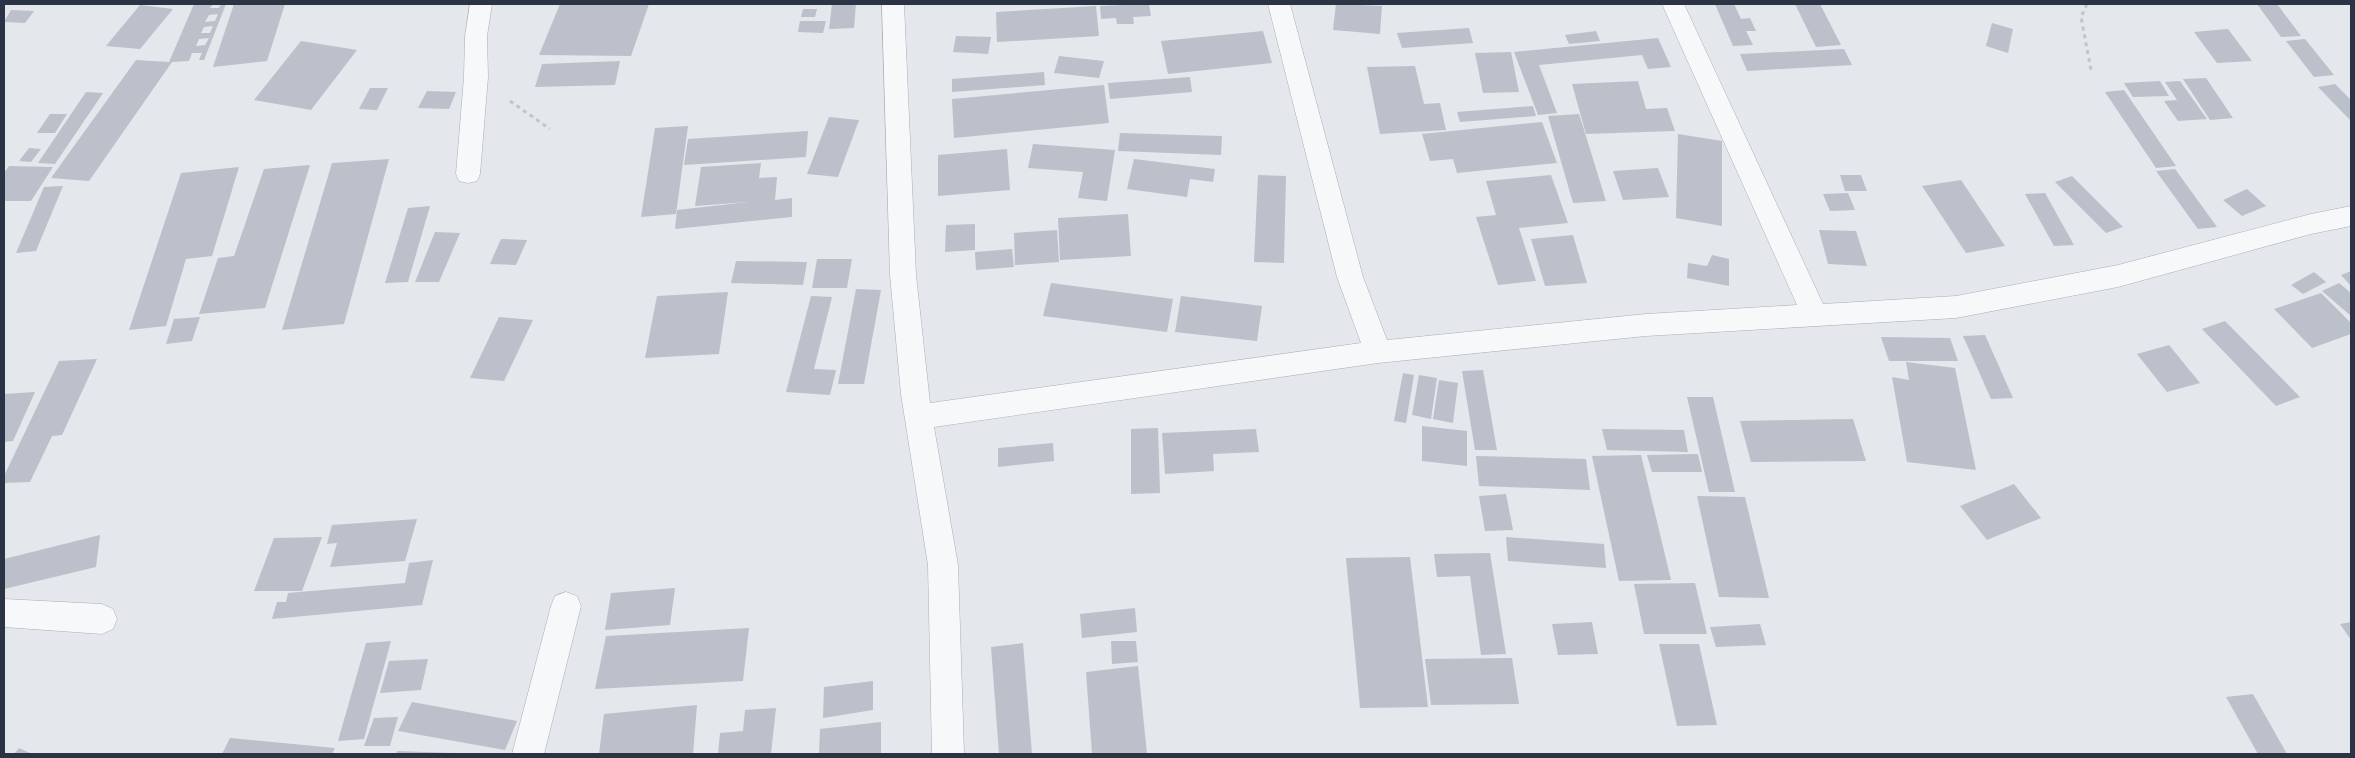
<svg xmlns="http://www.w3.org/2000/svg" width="2355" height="758" font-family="'DejaVu Sans',sans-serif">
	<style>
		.building { fill: #bbc0ca; fill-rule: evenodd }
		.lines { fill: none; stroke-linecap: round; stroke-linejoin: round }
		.street-casing { stroke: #a9aeb7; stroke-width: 1 }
		.path { stroke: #c2c5cb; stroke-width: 3; stroke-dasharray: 4 4; stroke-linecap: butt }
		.street { fill: #f7f8fa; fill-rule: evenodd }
	</style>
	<rect width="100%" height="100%" fill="#e4e7ec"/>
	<g class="building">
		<path d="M194 4H213L210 8H219L221 4H226L204 60H199L202 53H192L189 61 172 62 89 181 51 178 136 60 169 62ZM218 14 215 21 205 22 209 15ZM213 26 210 33H201L204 27ZM209 38 205 45 196 46 199 39Z"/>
		<path d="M234 4H285L267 61 213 67Z"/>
		<path d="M560 4H649L631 56 539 55Z"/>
		<path d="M832 4H856L854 28 829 29Z"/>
		<path d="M1149 4 1151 16 1133 17 1134 24H1117L1116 18 1101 19 1100 6Z"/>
		<path d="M1336 4 1382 6 1380 34 1333 30Z"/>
		<path d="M1715 4H1734L1741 19 1750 18 1756 31H1746L1753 45 1733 46Z"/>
		<path d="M1795 4H1820L1841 45 1816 47Z"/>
		<path d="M2257 4H2277L2301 36 2281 37Z"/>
		<path d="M140 5 173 9 140 49 106 46Z"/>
		<path d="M1096 6 1099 36 997 42 996 12Z"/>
		<path d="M803 9H817L815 17H801Z"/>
		<path d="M11 10 34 11 25 23 4 22Z"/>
		<path d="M800 21H826L823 33 798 32Z"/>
		<path d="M1992 23 2013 29 2008 53 1986 46Z"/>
		<path d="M1469 28 1473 43 1402 48 1397 33Z"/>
		<path d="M2228 29 2252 61 2217 63 2194 32Z"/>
		<path d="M1263 31 1272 63 1168 74 1161 41Z"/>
		<path d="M1596 31 1600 41 1569 44 1565 35Z"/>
		<path d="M956 36 991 37 988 54 953 52Z"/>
		<path d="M1658 38 1671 67 1648 69 1642 55 1539 65 1557 113 1538 115 1514 52Z"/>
		<path d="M2305 39 2334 75 2314 77 2286 41Z"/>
		<path d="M301 41 357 50 311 110 254 100Z"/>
		<path d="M1844 49 1852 65 1747 71 1740 54Z"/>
		<path d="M1511 52 1519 92 1483 93 1475 53Z"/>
		<path d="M1059 56 1104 61 1099 78 1054 73Z"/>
		<path d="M620 61 615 85 535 87 542 64Z"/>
		<path d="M1415 66 1424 104 1440 103 1446 130 1380 134 1367 67Z"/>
		<path d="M1044 72 1045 85 952 92V79Z"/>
		<path d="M1190 77 1192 92 1110 99 1108 83Z"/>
		<path d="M2206 78 2233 118 2210 120 2183 79Z"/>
		<path d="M1638 81 1646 109 1667 108 1675 131 1586 134 1572 84Z"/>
		<path d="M2160 81 2169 96 2133 97 2124 83Z"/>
		<path d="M2180 81 2207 119 2178 121 2164 101 2177 100 2165 82Z"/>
		<path d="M2335 84 2351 100V121L2318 87Z"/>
		<path d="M1104 85 1109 123 954 138 952 99Z"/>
		<path d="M370 88H388L377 110 359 109Z"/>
		<path d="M2124 90 2176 166 2156 168 2105 92Z"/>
		<path d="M427 91 456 92 449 109 418 108Z"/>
		<path d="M86 92 103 93 55 164 38 163Z"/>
		<path d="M1533 106 1536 116 1460 122 1457 112Z"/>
		<path d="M50 114H67L55 133H37Z"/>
		<path d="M1579 114 1585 133 1606 201 1573 203 1548 116Z"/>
		<path d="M829 117 859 120 838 177 807 174Z"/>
		<path d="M1542 122 1557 163 1457 173 1453 159 1430 161 1422 134Z"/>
		<path d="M688 126 676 214 641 217 655 128Z"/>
		<path d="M808 131 806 157 684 165 688 139Z"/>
		<path d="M1120 133 1222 136 1221 155 1118 151Z"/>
		<path d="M1678 134 1722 141V226L1676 218Z"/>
		<path d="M1033 144 1115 150 1107 201 1078 198 1083 172 1028 168Z"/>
		<path d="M29 148 41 149 31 162 19 161Z"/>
		<path d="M1007 149 1010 190 938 196V155Z"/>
		<path d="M389 159 344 324 282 330 332 163Z"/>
		<path d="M1134 159 1215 169 1213 182 1190 179 1187 197 1127 189Z"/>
		<path d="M761 163 759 178 777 177 775 200 792 198V217L675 229 677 210 748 202 695 206 701 167Z"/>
		<path d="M310 165 265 308 199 314 218 258 234 256 264 169Z"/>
		<path d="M9 166 53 167 31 201H4V173Z"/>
		<path d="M239 167 212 256 186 259 166 326 129 330 181 173Z"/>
		<path d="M1658 168 1669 197 1623 200 1613 171Z"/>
		<path d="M2175 169 2217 227 2198 229 2156 171Z"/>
		<path d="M1258 175 1286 176 1284 263 1254 262Z"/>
		<path d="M1551 175 1568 223 1519 228 1536 281 1498 285 1476 217 1496 215 1486 181Z"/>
		<path d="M1840 175H1861L1867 191H1845Z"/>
		<path d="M2072 176 2123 227 2106 233 2055 182Z"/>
		<path d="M1961 180 2005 246 1966 253 1922 186Z"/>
		<path d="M63 186 36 251 16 253 44 187Z"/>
		<path d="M2247 189 2266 206 2242 216 2223 200Z"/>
		<path d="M1848 193 1855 210 1830 211 1823 194Z"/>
		<path d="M2045 193 2074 245 2054 246 2025 194Z"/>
		<path d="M430 206 408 282 385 283 408 208Z"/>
		<path d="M1128 214 1131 256 1060 260 1058 218Z"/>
		<path d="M975 224V250L945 252 946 225Z"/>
		<path d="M1057 230 1059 262 1015 265 1014 233Z"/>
		<path d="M1819 230 1856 231 1867 266 1828 264Z"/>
		<path d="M435 232 460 233 439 282H415Z"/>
		<path d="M1573 235 1587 283 1545 286 1531 239Z"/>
		<path d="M501 239 527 240 516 265 490 264Z"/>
		<path d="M1012 249 1014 267 976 270 975 252Z"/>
		<path d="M1712 255 1729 259V286L1687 278 1688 263 1707 266Z"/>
		<path d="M817 259H852L847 288H812Z"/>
		<path d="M736 261 807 262 803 285 731 283Z"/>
		<path d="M2351 271V286L2341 275Z"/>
		<path d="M2314 272 2326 282 2303 294 2291 285Z"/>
		<path d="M1051 283 1173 299 1167 332 1043 316Z"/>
		<path d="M2339 283 2351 293V316L2322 291Z"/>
		<path d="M856 289 881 290 864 384H838Z"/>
		<path d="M728 292 719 354 645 358 657 296Z"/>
		<path d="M2321 293 2351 323V334L2312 348 2274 309Z"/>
		<path d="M811 296 832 297 814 369 836 370 830 395 786 392Z"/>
		<path d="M1181 296 1262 306 1257 341 1175 332Z"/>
		<path d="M200 317 192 341 166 344 174 319Z"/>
		<path d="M499 317 533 320 504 381 470 378Z"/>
		<path d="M2225 321 2300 397 2276 406 2202 329Z"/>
		<path d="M1985 335 2013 398 1991 399 1963 336Z"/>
		<path d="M1881 337 1950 338 1958 361H1889Z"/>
		<path d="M2169 345 2200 383 2167 392 2137 354Z"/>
		<path d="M97 359 62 435 52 436 30 482 4 483V476L59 361Z"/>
		<path d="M1906 362 1955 368 1976 470 1907 462 1892 377 1909 380Z"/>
		<path d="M1483 370 1497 450H1475L1462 371Z"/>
		<path d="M1403 373 1414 375 1406 423 1394 421Z"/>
		<path d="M1419 375 1437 378 1431 419 1412 415Z"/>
		<path d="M1439 380 1458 383 1453 423 1433 419Z"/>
		<path d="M35 392 13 441 4 442V394Z"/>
		<path d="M1687 397H1713L1735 492H1709Z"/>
		<path d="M1853 419 1866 461 1751 462 1740 421Z"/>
		<path d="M1422 426 1467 431V466L1422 461Z"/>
		<path d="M1158 428 1160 493 1131 494V429Z"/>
		<path d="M1256 429 1259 452 1213 454 1214 471 1165 474 1162 433Z"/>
		<path d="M1602 429 1684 430 1688 452 1607 450Z"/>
		<path d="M1053 443 1054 461 998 467V448Z"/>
		<path d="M1698 454 1702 472H1652L1647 455Z"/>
		<path d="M1641 455 1671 580 1619 581 1592 456Z"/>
		<path d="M1476 456 1586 459 1590 490 1479 486Z"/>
		<path d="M2014 484 2041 518 1987 540 1960 506Z"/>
		<path d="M1506 494 1513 530 1485 531 1479 496Z"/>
		<path d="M1697 496 1745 497 1769 598 1719 597Z"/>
		<path d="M417 519 405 561 330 567 337 543 327 544 332 525Z"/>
		<path d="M100 535 96 567 4 589V559Z"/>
		<path d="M322 537 302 591H254L274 538Z"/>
		<path d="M1506 537 1604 544 1606 568 1508 561Z"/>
		<path d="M1490 553 1506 654 1481 655 1470 576 1437 577 1434 554Z"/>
		<path d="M1410 557 1428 707 1360 708 1346 558Z"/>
		<path d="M433 560 422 605 272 619 277 602H286L288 593 405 583 409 563Z"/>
		<path d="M1695 583 1707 634H1644L1634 584Z"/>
		<path d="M675 588 670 625 605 630 611 593Z"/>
		<path d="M1135 608 1137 632 1082 638 1080 614Z"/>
		<path d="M1592 622 1598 654 1558 655 1552 624Z"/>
		<path d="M2351 622V640L2340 624Z"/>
		<path d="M1760 624 1766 645 1716 647 1710 627Z"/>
		<path d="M749 628 743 681 595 689 606 636Z"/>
		<path d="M391 641 364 739 338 741 366 643Z"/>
		<path d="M1111 641H1136L1138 662 1112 664Z"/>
		<path d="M1023 643 1032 754H999L991 647Z"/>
		<path d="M1659 644H1699L1717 725 1677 726Z"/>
		<path d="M1512 658 1519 704 1431 705 1425 659Z"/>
		<path d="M428 659 421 690 380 693 389 661Z"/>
		<path d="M1138 666 1147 754H1092L1086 672Z"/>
		<path d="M873 681V710L823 718 824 687Z"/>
		<path d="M2253 694 2287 754H2258L2226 697Z"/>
		<path d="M412 702 517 721 505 750 398 731Z"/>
		<path d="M697 705 693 754H599L604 714Z"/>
		<path d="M776 708 771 754H718L720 733 743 731 745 710Z"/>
		<path d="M398 717 390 746H364L374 718Z"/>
		<path d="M881 722V754H819L820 729Z"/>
		<path d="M230 738 335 748 332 754H222Z"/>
		<path d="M19 748 32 754H14Z"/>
		<path d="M397 751 452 753V754H396Z"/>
	</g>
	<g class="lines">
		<g class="street-casing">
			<g id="street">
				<path d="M470 4H492L487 36 488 77 480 174 477 181 468 183 459 181 456 174 464 77 465 36Z"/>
				<path d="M882 4H904L916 275 930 403 1361 343 1337 277 1268 4H1290L1363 277 1387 340 1646 314 1797 305 1662 4H1684L1823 304 1956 296 2118 265 2311 214 2351 206V226L2311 234 2118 287 1956 318 1646 336 1378 363 934 427 958 565 964 754H932L928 565 901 394 890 275Z"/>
				<path d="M566 592 577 596 581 606 544 754H512L551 606 555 596Z"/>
				<path d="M4 599 102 604 113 609 117 619 113 629 102 634 4 627Z"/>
			</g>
		</g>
		<g class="path">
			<path d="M2087 4 2081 17 2091 70"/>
			<path d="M510 101 550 129"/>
		</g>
		<use href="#street" class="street"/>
	</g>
	<rect width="2355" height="758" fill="none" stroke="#2b3445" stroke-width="10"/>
</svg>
